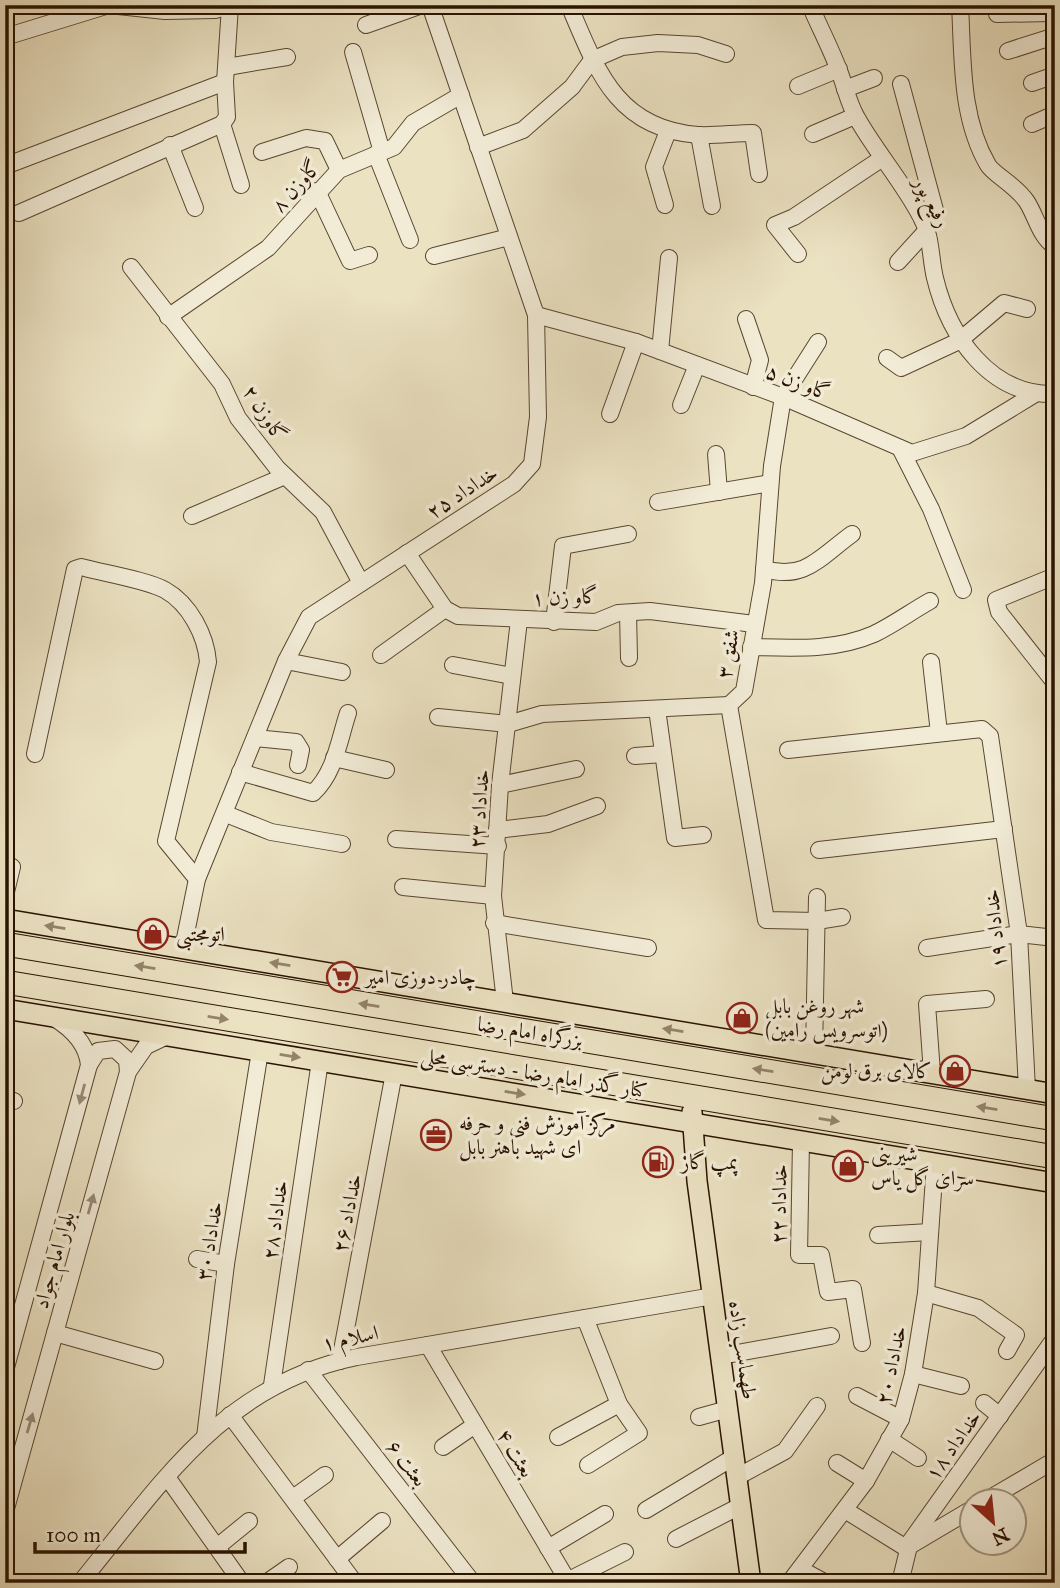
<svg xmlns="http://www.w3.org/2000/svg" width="1060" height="1588" font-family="'IM FELL Great Primer',Amiri,serif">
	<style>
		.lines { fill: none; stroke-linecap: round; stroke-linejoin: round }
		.minor-casing { stroke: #5a4630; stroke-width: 18 }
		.major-casing { stroke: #291200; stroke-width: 22 }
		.highway-casing { stroke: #291200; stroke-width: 25 }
		.minor { stroke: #f2ecd7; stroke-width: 16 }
		.major { stroke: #ebe2c2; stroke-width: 19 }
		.highway { stroke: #ebe2c2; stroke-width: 23 }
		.oneway { fill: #94846b }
		.oneway2 { fill: #988a76 }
		.labels { text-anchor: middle; stroke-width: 7; stroke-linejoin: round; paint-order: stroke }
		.street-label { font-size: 21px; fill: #291200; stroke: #f2ecd7 }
		.poi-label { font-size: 21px; fill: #291200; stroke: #f2ecd7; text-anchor: start }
	</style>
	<rect width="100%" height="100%" fill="#ebe2c2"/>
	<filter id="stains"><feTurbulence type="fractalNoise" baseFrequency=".00286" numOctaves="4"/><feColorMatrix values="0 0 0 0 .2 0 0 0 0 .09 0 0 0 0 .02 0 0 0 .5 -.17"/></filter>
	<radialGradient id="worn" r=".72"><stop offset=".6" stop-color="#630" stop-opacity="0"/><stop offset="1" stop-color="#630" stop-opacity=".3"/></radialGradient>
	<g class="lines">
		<g class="minor-casing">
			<g id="minor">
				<path d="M569 5C597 71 617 129 698 135 716 136 735 133 753 133L759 174"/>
				<path d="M810 5C819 26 830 47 838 68 845 85 848 103 857 118 876 152 903 182 921 217 932 237 930 257 935 278 949 336 990 396 1055 394"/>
				<path d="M960 5C963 58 960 117 988 165 994 175 1016 185 1027 202 1037 218 1039 235 1055 247"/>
				<path d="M997 14 1051 13"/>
				<path d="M366 25 422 5"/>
				<path d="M5 37 109 5 165 11 215 10 234 5"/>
				<path d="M1008 51 1055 36"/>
				<path d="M353 52 382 152"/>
				<path d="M227 67 287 57"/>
				<path d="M1032 83 1055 75"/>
				<path d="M798 86 839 69"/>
				<path d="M845 89 874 78"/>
				<path d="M222 124 241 185"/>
				<path d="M1032 124 1055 114"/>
				<path d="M813 134 855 116"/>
				<path d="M699 135 712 206"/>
				<path d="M170 145 195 208"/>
				<path d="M478 147 523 130 572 87 592 60 622 47 658 43 698 45 726 54"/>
				<path d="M262 152 306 138 325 141 339 170"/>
				<path d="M376 154 410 240"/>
				<path d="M5 166 225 82"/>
				<path d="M317 191 350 261 369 255"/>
				<path d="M665 205 654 167 668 131"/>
				<path d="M19 213 222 124 227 117 225 82 230 6"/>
				<path d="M798 254 775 225 794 217 881 159"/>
				<path d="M434 256 509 237"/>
				<path d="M898 262 927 230 935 210 901 84"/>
				<path d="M131 267 222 384 238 418 277 468 323 512 361 583"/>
				<path d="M536 315 636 342 783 397 912 453 966 436 1035 394"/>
				<path d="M168 317 268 248 339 170 394 147 413 123 461 95"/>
				<path d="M746 319 760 360 753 387"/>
				<path d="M818 342 783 397 772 466 763 583 744 691 729 705 766 920 817 921 842 917"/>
				<path d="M660 351 669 258"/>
				<path d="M887 358 901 368 959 341 1004 303 1027 309"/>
				<path d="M681 405 697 365"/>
				<path d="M610 414 636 342"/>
				<path d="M900 448 931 509 963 590"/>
				<path d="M716 454 719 492"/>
				<path d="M658 502 770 483"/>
				<path d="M192 516 285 476"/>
				<path d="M407 553 445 609 458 616 596 622 618 613 650 611 754 624"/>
				<path d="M764 569C805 581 820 557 852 534"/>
				<path d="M1055 576 996 600 999 612 1055 683"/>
				<path d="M628 613 629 658"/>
				<path d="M554 622 563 546 628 534"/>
				<path d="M751 647C793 648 835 651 874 634 893 625 912 611 930 601"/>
				<path d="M381 655 445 609"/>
				<path d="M286 661 342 672"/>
				<path d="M931 662 939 733"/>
				<path d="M453 665 512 676"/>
				<path d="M657 709 675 838 703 835"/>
				<path d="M438 717 508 724 542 714 729 705"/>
				<path d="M255 738 296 742 301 750 298 765"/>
				<path d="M788 750 982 729 990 736 1019 934 1027 1089"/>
				<path d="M35 754 75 569 81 567C103 573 147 580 165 590 190 604 206 636 208 662L166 841 197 879"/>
				<path d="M635 756 663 754"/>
				<path d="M334 758 386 770"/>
				<path d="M240 772 313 793C335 773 339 740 348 713"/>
				<path d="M500 785 576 769"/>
				<path d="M226 814 271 832 342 844"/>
				<path d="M497 830 548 824 597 806"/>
				<path d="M396 839 498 846"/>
				<path d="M819 850 1004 829"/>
				<path d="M5 862 12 867 5 896"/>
				<path d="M403 887 493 896"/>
				<path d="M494 923 648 948"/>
				<path d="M183 948 197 879 286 661 309 617 514 484 532 464 538 417 536 315 430 5"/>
				<path d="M927 948 1019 934 1055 938"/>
				<path d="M505 1002 493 896 500 785 519 620"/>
				<path d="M814 1053 817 897"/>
				<path d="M89 1065 98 1051 115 1049 127 1060 128 1072"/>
				<path d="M932 1073 927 1004 986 999"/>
				<path d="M5 1099 14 1101"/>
				<path d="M801 1141 799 1255H821L828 1292 853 1289 862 1343"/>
				<path d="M878 1235 930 1232"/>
				<path d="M197 1259 226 1264"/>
				<path d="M926 1293 978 1308 1016 1335 1007 1351"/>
				<path d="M585 1318 619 1404 639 1433 588 1465"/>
				<path d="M55 1333 155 1361"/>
				<path d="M428 1345 569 1583"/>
				<path d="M721 1356 831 1336"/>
				<path d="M340 1361 394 1073"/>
				<path d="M308 1370 473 1583"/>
				<path d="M5 1371 89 1065C87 1044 72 1029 54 1018"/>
				<path d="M913 1374 961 1386"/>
				<path d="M272 1385 320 1061"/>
				<path d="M857 1396 901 1419"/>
				<path d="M984 1403 1000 1416"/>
				<path d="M230 1415 355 1583"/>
				<path d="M699 1417 728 1409"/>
				<path d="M205 1437 226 1264 260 1051"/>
				<path d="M558 1437 619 1404"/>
				<path d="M889 1439 918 1458"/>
				<path d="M443 1447 475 1425"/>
				<path d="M837 1463 866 1481"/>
				<path d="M167 1477 242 1583"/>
				<path d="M737 1477 785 1451 817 1406"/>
				<path d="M293 1498 325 1475"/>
				<path d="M987 1500 1055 1460"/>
				<path d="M646 1510 734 1457"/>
				<path d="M845 1510 906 1548 972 1509"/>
				<path d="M5 1512 128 1072 146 1046 167 1036"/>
				<path d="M676 1539 740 1506"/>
				<path d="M217 1547 249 1521"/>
				<path d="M548 1548 605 1514"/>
				<path d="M337 1559 382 1521"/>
				<path d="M802 1570 826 1583"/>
				<path d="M567 1581 625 1552"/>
				<path d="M80 1583C161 1484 223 1384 357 1357L713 1296"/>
				<path d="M266 1583 289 1567"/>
				<path d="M417 1583V1582"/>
				<path d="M789 1583 866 1481 901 1419 913 1374 926 1293 935 1163"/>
				<path d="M900 1583 910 1542 1055 1338"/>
			</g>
		</g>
		<g class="major-casing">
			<g id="major">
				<path d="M5 919 1055 1094"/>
				<path d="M5 1009 1055 1183"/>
				<path d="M692 1112 697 1181 751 1583"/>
			</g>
		</g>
		<g class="highway-casing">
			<g id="highway">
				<path d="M5 944 1055 1119"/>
				<path d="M5 982 1055 1157"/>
			</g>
		</g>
		<use href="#minor" class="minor"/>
		<use href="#major" class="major"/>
		<use href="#highway" class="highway"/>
	</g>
	<defs><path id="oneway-solid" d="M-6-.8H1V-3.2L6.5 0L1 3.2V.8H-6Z" transform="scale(1.75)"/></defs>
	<g class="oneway">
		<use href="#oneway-solid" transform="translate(55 927) rotate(-171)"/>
		<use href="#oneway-solid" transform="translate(280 964) rotate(-171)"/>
		<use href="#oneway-solid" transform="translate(145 967) rotate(-171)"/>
		<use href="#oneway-solid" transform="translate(369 1005) rotate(-171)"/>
		<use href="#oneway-solid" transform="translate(218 1018) rotate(9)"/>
		<use href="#oneway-solid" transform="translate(673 1030) rotate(-171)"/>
		<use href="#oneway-solid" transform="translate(290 1056) rotate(9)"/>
		<use href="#oneway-solid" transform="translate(763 1070) rotate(-171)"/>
		<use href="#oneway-solid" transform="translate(515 1093) rotate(9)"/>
		<use href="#oneway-solid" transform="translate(987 1108) rotate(-171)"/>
		<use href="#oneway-solid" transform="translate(829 1120) rotate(9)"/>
	</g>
	<g class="oneway2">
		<use href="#oneway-solid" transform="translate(82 1094) rotate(105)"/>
		<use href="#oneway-solid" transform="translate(91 1204) rotate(-74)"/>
		<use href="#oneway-solid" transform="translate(30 1423) rotate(-74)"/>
	</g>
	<defs>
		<g id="shop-ring" transform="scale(1.575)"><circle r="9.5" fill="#f2ecd7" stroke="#8f2418" stroke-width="1.5"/><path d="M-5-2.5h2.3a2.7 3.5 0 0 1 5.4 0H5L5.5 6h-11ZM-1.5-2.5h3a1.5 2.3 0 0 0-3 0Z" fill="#8f2418"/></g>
		<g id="supermarket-ring" transform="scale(1.575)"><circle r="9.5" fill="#f2ecd7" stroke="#8f2418" stroke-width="1.5"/><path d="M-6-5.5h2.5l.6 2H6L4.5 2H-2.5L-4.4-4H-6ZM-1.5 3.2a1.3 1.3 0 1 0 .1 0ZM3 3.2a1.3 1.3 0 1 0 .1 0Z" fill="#8f2418"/></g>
		<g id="office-ring" transform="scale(1.575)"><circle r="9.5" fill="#f2ecd7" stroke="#8f2418" stroke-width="1.5"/><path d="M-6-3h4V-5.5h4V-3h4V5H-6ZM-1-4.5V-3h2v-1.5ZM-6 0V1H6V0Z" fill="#8f2418"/></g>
		<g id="fuel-ring" transform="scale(1.575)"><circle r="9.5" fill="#f2ecd7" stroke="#8f2418" stroke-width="1.5"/><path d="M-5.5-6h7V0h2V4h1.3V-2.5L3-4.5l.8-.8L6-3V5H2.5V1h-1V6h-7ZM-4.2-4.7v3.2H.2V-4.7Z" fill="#8f2418"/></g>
	</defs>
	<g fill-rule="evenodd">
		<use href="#shop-ring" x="153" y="934"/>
		<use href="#supermarket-ring" x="342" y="977"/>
		<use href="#shop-ring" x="742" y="1018"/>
		<use href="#shop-ring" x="955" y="1071"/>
		<use href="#office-ring" x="436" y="1135"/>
		<use href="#fuel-ring" x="658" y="1162"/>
		<use href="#shop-ring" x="848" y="1166"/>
	</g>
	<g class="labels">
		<g class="street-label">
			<text transform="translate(296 186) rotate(-48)" y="7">گاوزن ۸</text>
			<text transform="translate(932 202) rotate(62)" y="7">رفیع پور</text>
			<text transform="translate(798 382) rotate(21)" y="7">گاو زن ۵</text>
			<text transform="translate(265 413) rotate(57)" y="7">گاوزن ۲</text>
			<text transform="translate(462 492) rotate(-33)" y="7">خداداد ۲۵</text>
			<text transform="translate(565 597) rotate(-2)" y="7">گاو زن ۱</text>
			<text transform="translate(728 654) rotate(-80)" y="7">شفق ۳</text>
			<text transform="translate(479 809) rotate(-86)" y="7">خداداد ۲۳</text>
			<text transform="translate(995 929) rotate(-96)" y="7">خداداد ۱۹</text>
			<text transform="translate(530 1032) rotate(9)" y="7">بزرگراه امام رضا</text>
			<text transform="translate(534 1073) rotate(9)" y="7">کنار گذر امام رضا - دسترسی محلی</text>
			<text transform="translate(779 1204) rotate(-89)" y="7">خداداد ۲۲</text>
			<text transform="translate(347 1213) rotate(-79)" y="7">خداداد ۲۶</text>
			<text transform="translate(275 1220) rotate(-82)" y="7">خداداد ۲۸</text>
			<text transform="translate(209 1241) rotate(-81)" y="7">خداداد ۳۰</text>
			<text transform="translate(54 1260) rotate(-74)" y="7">بلوار امام جواد</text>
			<text transform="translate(350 1338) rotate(-12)" y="7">اسلام ۱</text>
			<text transform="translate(743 1350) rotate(82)" y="7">طهماسب زاده</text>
			<text transform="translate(891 1365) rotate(-78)" y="7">خداداد ۲۰</text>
			<text transform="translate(953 1445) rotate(-55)" y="7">خداداد ۱۸</text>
			<text transform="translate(516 1453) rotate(59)" y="7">بعثت ۴</text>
			<text transform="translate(407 1463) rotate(52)" y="7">بعثت ۶</text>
		</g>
		<g class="poi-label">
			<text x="176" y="941">اتومجتبی</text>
			<text x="365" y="984">چادر دوزی امیر</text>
			<text x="765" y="1013">شهر روغن بابل<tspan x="765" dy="24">(اتوسرویس رامین)</tspan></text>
			<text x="932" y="1078" text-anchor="end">کالای برق لومن</text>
			<text x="459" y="1130">مرکز آموزش فنی و حرفه<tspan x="459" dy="24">ای شهید باهنر بابل</tspan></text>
			<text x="871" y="1161">شیرینی<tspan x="871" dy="24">سرای گل یاس</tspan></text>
			<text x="681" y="1169">پمپ گاز</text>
		</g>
	</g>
	<rect width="1060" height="1588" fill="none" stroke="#ebe2c2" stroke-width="28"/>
	<rect x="7" y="7" width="1046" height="1574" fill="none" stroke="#291200" stroke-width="3.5"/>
	<rect x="14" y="14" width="1032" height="1560" fill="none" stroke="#291200" stroke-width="2"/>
	<g transform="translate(993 1522) rotate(153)"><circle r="33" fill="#f2ecd7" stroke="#a29581" stroke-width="2"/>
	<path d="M0-5L12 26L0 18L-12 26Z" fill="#8f2418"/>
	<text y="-10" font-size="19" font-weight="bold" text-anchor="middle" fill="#291200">N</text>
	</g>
	<path d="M35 1542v10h210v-10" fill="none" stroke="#291200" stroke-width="3.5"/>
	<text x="46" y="1542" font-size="21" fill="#291200" stroke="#f2ecd7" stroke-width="5" paint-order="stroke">100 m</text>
	<rect width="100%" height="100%" filter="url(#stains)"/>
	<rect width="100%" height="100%" fill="url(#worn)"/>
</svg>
